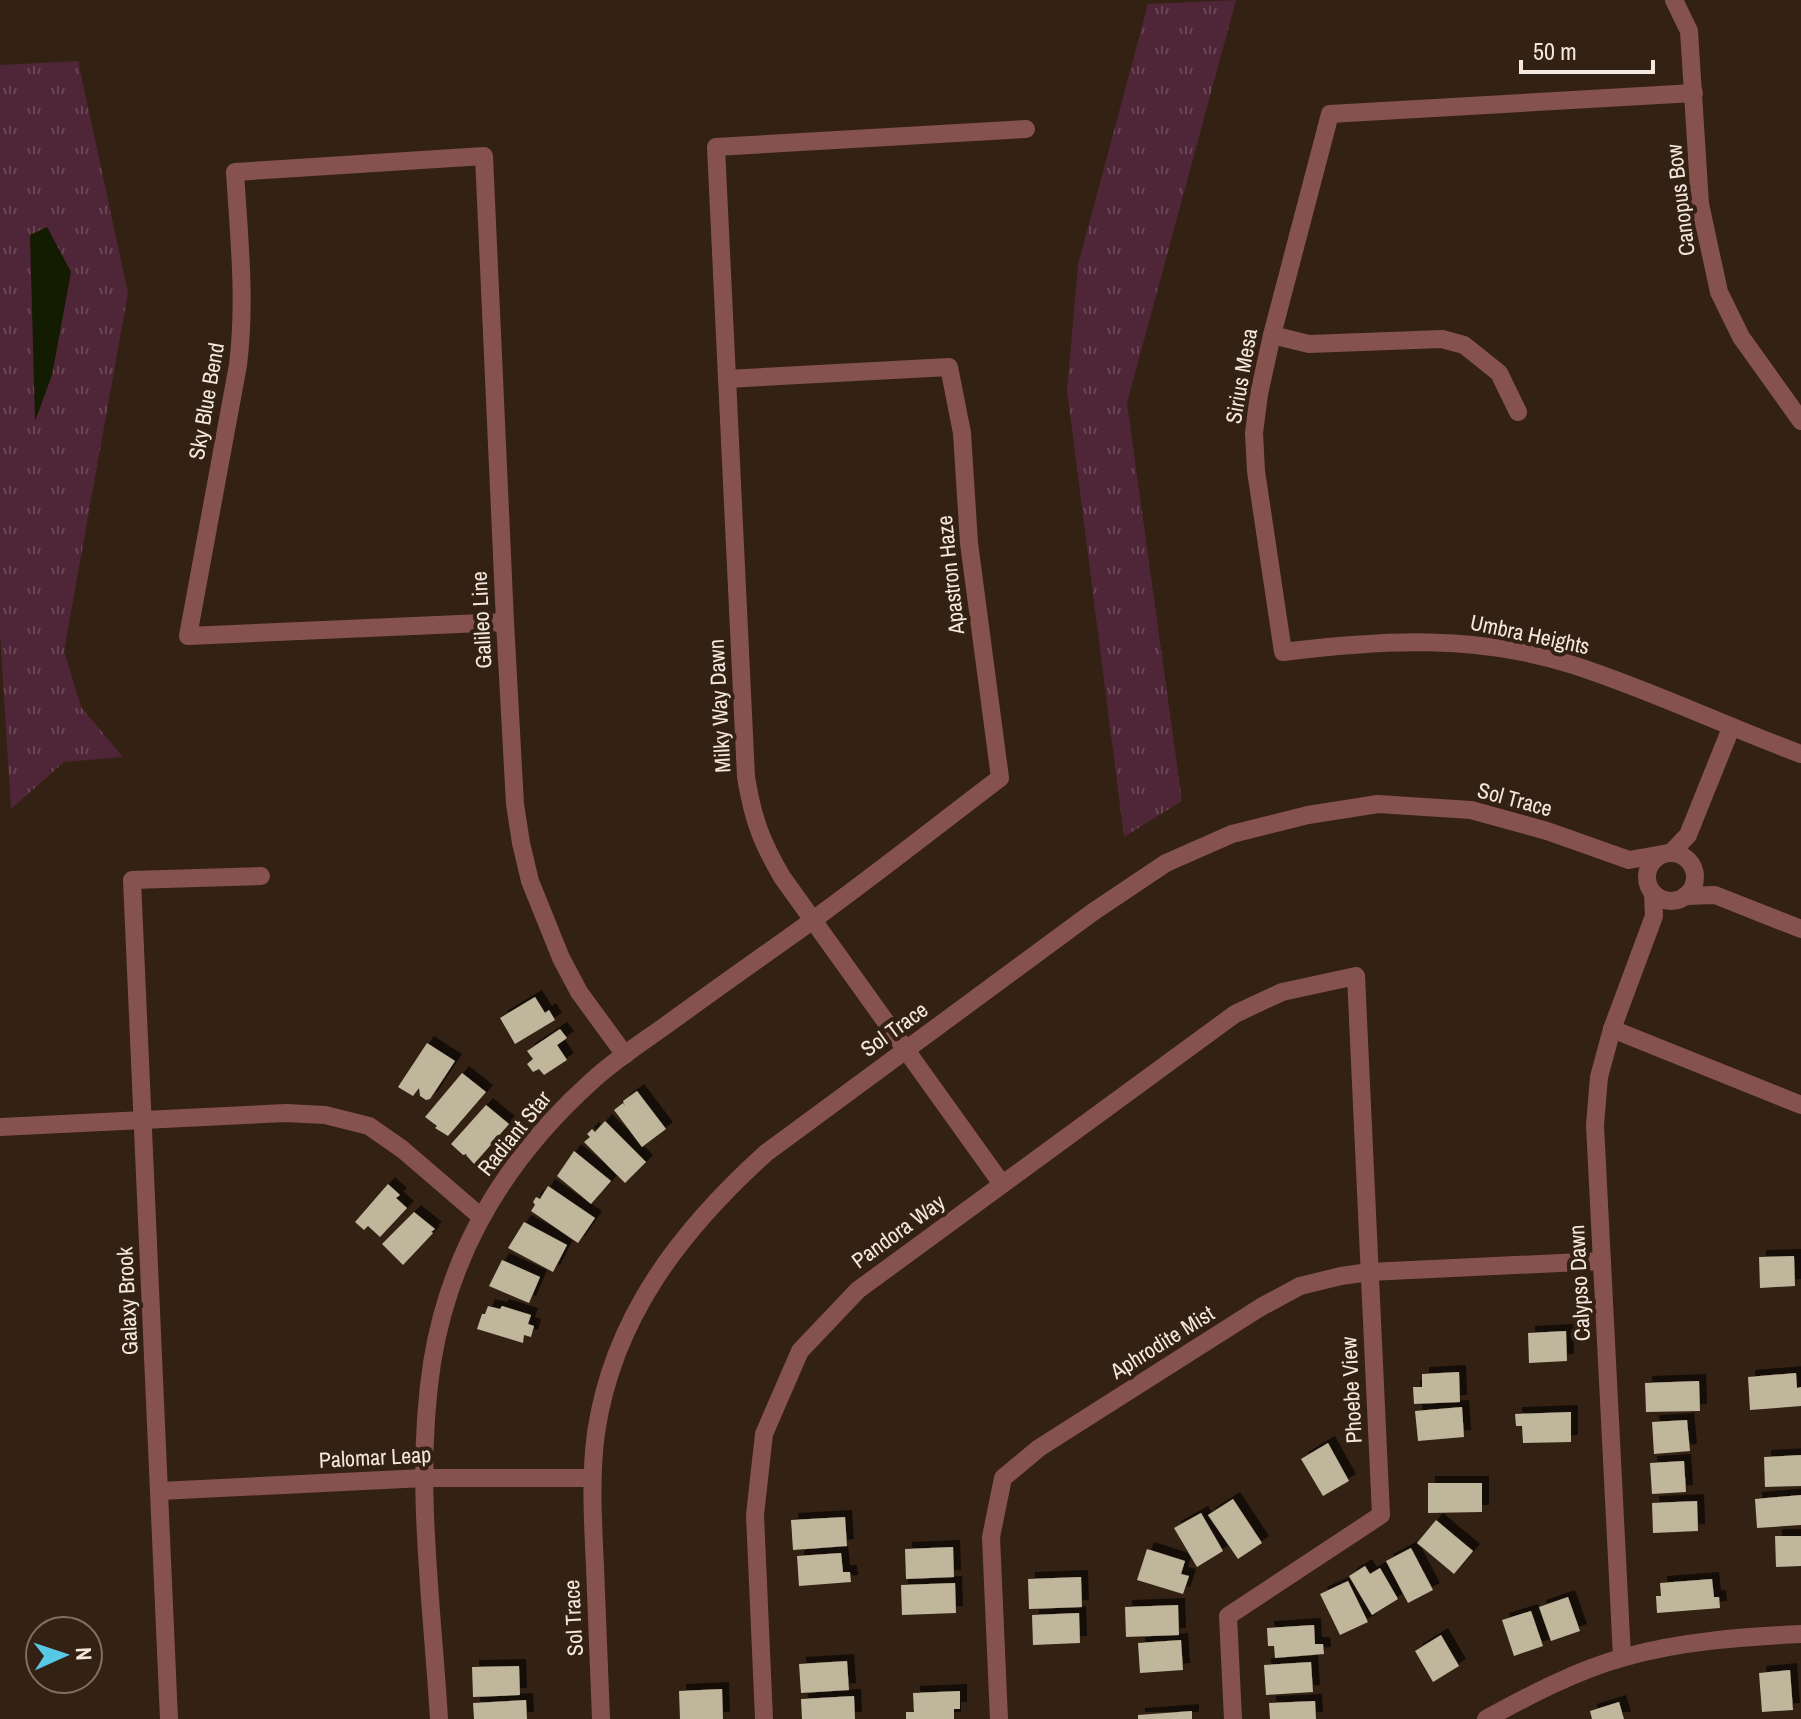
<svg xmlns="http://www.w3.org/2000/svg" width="1801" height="1719" font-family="'Archivo Narrow',sans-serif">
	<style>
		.grass { fill: url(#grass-tufts) }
		.water { fill: #131b00 }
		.building { fill: #bfb69c; filter: url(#shadow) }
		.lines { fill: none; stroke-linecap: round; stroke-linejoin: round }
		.minor { stroke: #86524d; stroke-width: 18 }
		.labels { text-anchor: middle; stroke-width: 8; stroke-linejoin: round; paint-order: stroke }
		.street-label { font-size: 22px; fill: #f4e7de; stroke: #332113 }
	</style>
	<defs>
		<pattern id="grass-tufts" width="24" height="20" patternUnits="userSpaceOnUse" patternTransform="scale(2)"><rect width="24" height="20" fill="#4e2637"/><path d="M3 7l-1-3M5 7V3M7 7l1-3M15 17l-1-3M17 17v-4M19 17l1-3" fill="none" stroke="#684654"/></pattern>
		<filter id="shadow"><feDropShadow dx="7" dy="-7" stdDeviation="0" flood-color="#0009"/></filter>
	</defs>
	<rect width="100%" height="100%" fill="#332113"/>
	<g class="grass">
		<path d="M1236 0 1127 403 1182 801 1124 837 1067 390 1078 265 1148 4Z"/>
		<path d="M78 61 128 293 64 651 81 707 123 757 64 762 11 809 0 633V65Z"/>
	</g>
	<path class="water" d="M47 227 71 272 52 375 35 421 30 235Z"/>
	<g class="building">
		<path d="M535 997 545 1013 549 1010 555 1020 515 1044 500 1018Z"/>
		<path d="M560 1029 567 1038 557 1045 567 1060 544 1075 539 1069 533 1072 527 1064 533 1059 527 1051Z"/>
		<path d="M427 1043 455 1061 430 1099 426 1100 420 1096 419 1088 413 1096 398 1087Z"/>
		<path d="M462 1073 486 1092 448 1136 435 1128 437 1126 425 1117Z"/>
		<path d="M637 1091 666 1129 642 1147 614 1110 623 1103 625 1106 623 1101Z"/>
		<path d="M486 1105 509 1124 474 1164 466 1155 467 1154 463 1155 451 1144Z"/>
		<path d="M605 1121 646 1162 625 1183 584 1142 590 1137 587 1134 592 1129 595 1132Z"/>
		<path d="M574 1151 611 1181 591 1204 557 1176Z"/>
		<path d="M388 1184 400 1195 396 1198 407 1208 380 1237 368 1226 364 1230 355 1222Z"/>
		<path d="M548 1186 595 1218 578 1243 531 1211 535 1205 533 1202 536 1197 540 1199Z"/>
		<path d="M414 1212 435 1229 431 1232 433 1233 403 1265 382 1244Z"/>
		<path d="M524 1222 567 1245 553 1272 508 1248Z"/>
		<path d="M1794 1256 1795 1286 1760 1288 1759 1257Z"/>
		<path d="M502 1260 540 1277 529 1303 489 1286Z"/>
		<path d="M488 1306 500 1309 502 1306 531 1315 528 1324 534 1326 531 1337 524 1335 523 1343 477 1329 482 1314H485Z"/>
		<path d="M1566 1331 1567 1361 1529 1363 1528 1333Z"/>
		<path d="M1459 1372 1460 1402 1414 1404 1413 1387H1422V1374Z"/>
		<path d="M1796 1373 1797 1388 1801 1387V1406L1750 1410 1748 1377Z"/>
		<path d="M1699 1381 1700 1411 1646 1412 1645 1383Z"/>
		<path d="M1462 1407 1464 1437 1418 1441 1415 1411Z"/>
		<path d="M1571 1412V1442L1523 1443 1522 1426H1516L1515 1414Z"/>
		<path d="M1687 1420 1690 1451 1654 1454 1652 1422Z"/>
		<path d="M1328 1443 1349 1481 1323 1496 1301 1459Z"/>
		<path d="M1801 1455V1486L1765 1487 1764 1457Z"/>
		<path d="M1684 1461 1686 1492 1652 1494 1650 1463Z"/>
		<path d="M1428 1483H1482V1512L1428 1513Z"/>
		<path d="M1801 1495V1525L1757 1528 1755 1499Z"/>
		<path d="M1233 1499 1262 1543 1238 1559 1208 1515Z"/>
		<path d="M1697 1501 1698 1531 1653 1533 1652 1503Z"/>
		<path d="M1201 1513 1223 1551 1197 1567 1174 1528Z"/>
		<path d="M845 1517 847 1546 793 1550 791 1520Z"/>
		<path d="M1436 1520 1473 1551 1454 1574 1417 1543Z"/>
		<path d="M1775 1536H1801V1566L1776 1567Z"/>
		<path d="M953 1547 954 1577 906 1579 905 1549Z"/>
		<path d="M1411 1548 1433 1590 1408 1603 1386 1561Z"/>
		<path d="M1147 1549 1185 1561 1181 1574 1189 1576 1183 1594 1137 1580Z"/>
		<path d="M841 1553 843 1572H850L851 1582 799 1586 797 1556Z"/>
		<path d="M1365 1566 1370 1574 1380 1568 1398 1599 1372 1615 1349 1576Z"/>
		<path d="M1081 1577 1082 1607 1029 1609 1028 1579Z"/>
		<path d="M1712 1579 1714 1597H1719L1720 1608 1657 1613 1656 1596H1661L1660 1583Z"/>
		<path d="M1348 1581 1368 1622 1340 1635 1320 1594Z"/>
		<path d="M955 1583 956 1613 902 1615 901 1585Z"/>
		<path d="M1568 1597 1580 1631 1551 1641 1539 1607Z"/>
		<path d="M1178 1605 1179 1635 1126 1637 1125 1607Z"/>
		<path d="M1531 1611 1543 1646 1514 1656 1502 1620Z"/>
		<path d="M1079 1613 1080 1643 1033 1645 1032 1615Z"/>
		<path d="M1314 1625 1315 1644H1323L1324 1654 1275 1658 1274 1646H1268L1267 1628Z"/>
		<path d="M1441 1635 1459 1666 1433 1682 1415 1651Z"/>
		<path d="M1181 1640 1183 1670 1140 1673 1138 1643Z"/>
		<path d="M847 1661 849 1690 801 1693 799 1664Z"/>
		<path d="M1311 1662 1313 1692 1266 1695 1264 1665Z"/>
		<path d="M519 1666 520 1695 473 1697 472 1667Z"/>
		<path d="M1790 1670 1793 1710 1762 1712 1759 1673Z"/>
		<path d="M722 1689 723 1719H680L679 1691Z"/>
		<path d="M960 1691V1709H954V1719H906V1712H914L913 1693Z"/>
		<path d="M854 1696 855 1719H802L801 1699Z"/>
		<path d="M526 1700 527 1719H474L473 1703Z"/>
		<path d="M1315 1701 1316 1719H1270L1269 1703Z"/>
		<path d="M1619 1702 1624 1719H1592L1590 1711Z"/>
		<path d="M1192 1711V1719H1138V1715Z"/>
	</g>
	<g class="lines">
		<g class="minor">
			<path d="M1674 0 1689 31 1700 204 1719 292 1741 337 1801 421"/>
			<path d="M1694 93 1330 114 1272 335 1259 394 1254 433 1256 471 1283 652C1380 640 1478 634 1573 665 1651 690 1725 726 1801 754"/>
			<path d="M1272 335 1309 344 1442 339 1464 345 1499 373 1518 412"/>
			<path d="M505 622 188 636 238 365C246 300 239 237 235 172L484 156 505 622 515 804 521 843 530 881 561 958 579 992 625 1055"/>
			<path d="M1671 853 1688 835 1731 728"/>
			<circle cx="1671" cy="877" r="24"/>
			<path d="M1685 896 1715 895 1801 929"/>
			<path d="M1612 1029 1801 1105"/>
			<path d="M0 1127 286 1113 325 1115 369 1126 402 1149 480 1216"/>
			<path d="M1002 1184 782 877C761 841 753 819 746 777L716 147 1026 129"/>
			<path d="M160 1491 424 1478H592"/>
			<path d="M1622 1657 1595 1125 1599 1077 1612 1029 1654 916 1653 894"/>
			<path d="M169 1719 132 880 261 876"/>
			<path d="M439 1719C432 1601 414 1480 432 1363 450 1250 508 1156 593 1080 615 1060 641 1043 665 1026 706 996 747 967 788 938 860 887 930 831 1000 778L969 543 962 433 949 367 727 379"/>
			<path d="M601 1719C599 1668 597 1618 595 1567 593 1522 590 1478 596 1433 613 1317 681 1230 766 1153L1093 912 1166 863 1232 834 1308 815 1378 804 1471 810 1547 831 1629 860 1663 854"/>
			<path d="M764 1719 755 1515 764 1434 800 1351 858 1290 1235 1014 1282 992 1356 976 1381 1515 1228 1616 1233 1719"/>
			<path d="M999 1719 991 1537 1003 1478 1039 1448 1261 1307 1300 1286 1341 1276 1369 1272 1602 1261"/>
			<path d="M1486 1719C1530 1695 1577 1670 1625 1657 1683 1641 1741 1637 1801 1634"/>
		</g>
	</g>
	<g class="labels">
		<g class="street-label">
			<text transform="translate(1680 200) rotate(-97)" y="8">Canopus Bow</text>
			<text transform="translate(1241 376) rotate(-80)" y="8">Sirius Mesa</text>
			<text transform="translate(206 401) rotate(-80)" y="8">Sky Blue Bend</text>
			<text transform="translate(950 575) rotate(-96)" y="8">Apastron Haze</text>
			<text transform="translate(481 620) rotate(-93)" y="8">Galileo Line</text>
			<text transform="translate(1530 634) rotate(12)" y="8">Umbra Heights</text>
			<text transform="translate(719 706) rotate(-93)" y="8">Milky Way Dawn</text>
			<text transform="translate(1515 799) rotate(15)" y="8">Sol Trace</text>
			<text transform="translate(894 1029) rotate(-36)" y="8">Sol Trace</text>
			<text transform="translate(514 1133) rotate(-51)" y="8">Radiant Star</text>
			<text transform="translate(898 1231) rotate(-36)" y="8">Pandora Way</text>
			<text transform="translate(1579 1283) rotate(-93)" y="8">Calypso Dawn</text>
			<text transform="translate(127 1301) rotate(-93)" y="8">Galaxy Brook</text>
			<text transform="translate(1162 1342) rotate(-32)" y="8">Aphrodite Mist</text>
			<text transform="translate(1351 1390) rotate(-93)" y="8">Phoebe View</text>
			<text transform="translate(375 1457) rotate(-3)" y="8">Palomar Leap</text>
			<text transform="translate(573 1618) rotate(-93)" y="8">Sol Trace</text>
		</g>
	</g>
	<g transform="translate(64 1655) rotate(87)"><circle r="38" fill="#332113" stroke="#807064" stroke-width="2"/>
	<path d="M0-6L14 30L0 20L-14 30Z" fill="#59c8e5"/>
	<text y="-12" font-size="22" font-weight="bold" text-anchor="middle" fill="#f4e7de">N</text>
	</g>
	<path d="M1521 60v12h132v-12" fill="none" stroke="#f4e7de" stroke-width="4"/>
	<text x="1533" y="60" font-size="24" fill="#f4e7de" stroke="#332113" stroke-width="6" paint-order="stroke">50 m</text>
</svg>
